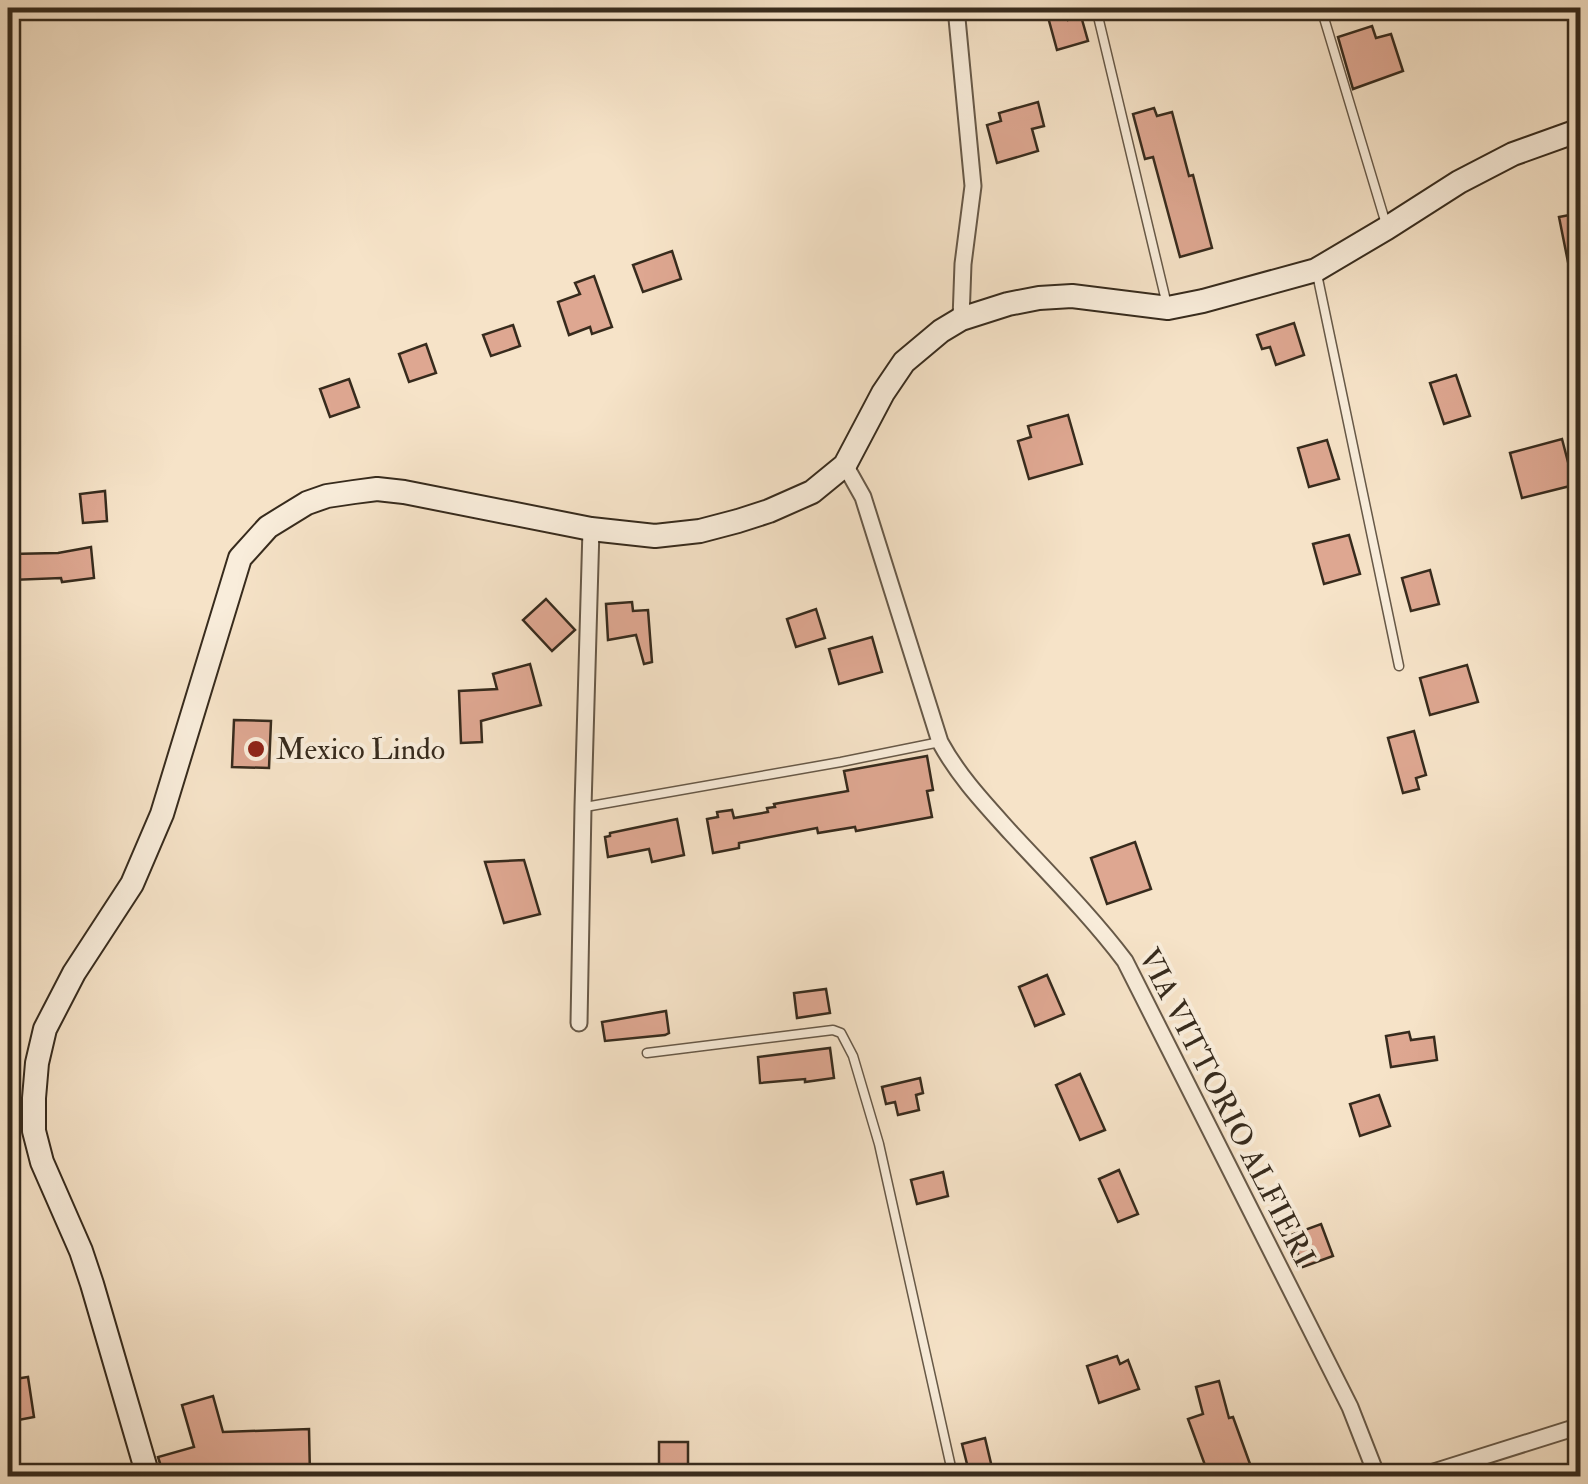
<svg xmlns="http://www.w3.org/2000/svg" width="1588" height="1484" font-family="'IM FELL Double Pica',serif">
	<style>
		.building { fill: #dea791; stroke: #372b1d; stroke-width: 2.5 }
		.lines { fill: none; stroke-linecap: round; stroke-linejoin: round }
		.service-casing { stroke: #675948; stroke-width: 11 }
		.minor-casing { stroke: #675948; stroke-width: 19 }
		.secondary-casing { stroke: #372b1d; stroke-width: 26 }
		.service { stroke: #f9eddb; stroke-width: 8 }
		.minor { stroke: #f9eddb; stroke-width: 15 }
		.secondary { stroke: #f9eddb; stroke-width: 22 }
		.poi-dot { fill: #8f2418; stroke: #f9eddb; stroke-width: 4 }
		.labels { text-anchor: middle; stroke-width: 8; stroke-linejoin: round; paint-order: stroke }
		.poi-label { font-size: 30px; fill: #372b1d; stroke: #f9eddb; text-anchor: start }
		.street-label { font-size: 30px; fill: #372b1d; stroke: #f9eddb }
	</style>
	<rect width="100%" height="100%" fill="#f6e3c8"/>
	<filter id="stains"><feTurbulence type="fractalNoise" baseFrequency=".002" numOctaves="4"/><feColorMatrix values="0 0 0 0 .2 0 0 0 0 .09 0 0 0 0 .02 0 0 0 .5 -.17"/></filter>
	<radialGradient id="worn" r=".72"><stop offset=".6" stop-color="#630" stop-opacity="0"/><stop offset="1" stop-color="#630" stop-opacity=".3"/></radialGradient>
	<g class="building">
		<path d="M1066 12 1068 20 1081 16 1088 41 1057 50 1048 17Z"/>
		<path d="M1372 26 1376 38 1391 34 1403 71 1353 89 1338 37Z"/>
		<path d="M1038 102 1044 126 1032 129 1038 151 997 163 987 125 1001 121 999 113Z"/>
		<path d="M1154 108 1157 116 1172 112 1189 176 1193 175 1212 248 1180 257 1153 157 1145 159 1133 114Z"/>
		<path d="M1580 213V287H1573L1559 217Z"/>
		<path d="M672 251 681 279 643 292 633 265Z"/>
		<path d="M594 276 612 327 592 334 590 327 569 335 558 302 580 294 575 283Z"/>
		<path d="M1294 323 1304 355 1276 365 1270 347 1262 349 1257 335Z"/>
		<path d="M513 325 520 346 491 356 483 335Z"/>
		<path d="M426 344 436 373 409 382 399 354Z"/>
		<path d="M1456 375 1470 416 1444 424 1430 383Z"/>
		<path d="M349 379 359 407 330 417 320 389Z"/>
		<path d="M1068 415 1082 464 1029 479 1018 441 1031 437 1028 426Z"/>
		<path d="M1562 439 1574 485 1522 498 1510 453Z"/>
		<path d="M1327 440 1339 479 1309 487 1298 448Z"/>
		<path d="M105 491 107 521 83 523 80 494Z"/>
		<path d="M1349 535 1360 574 1324 584 1313 544Z"/>
		<path d="M91 547 94 578 62 582 61 578 11 580 10 554 58 553Z"/>
		<path d="M1430 570 1439 604 1411 611 1402 578Z"/>
		<path d="M546 599 575 630 552 651 523 620Z"/>
		<path d="M632 602 633 611 648 610 652 662 644 664 636 635 608 640 606 604Z"/>
		<path d="M816 609 825 638 796 647 787 619Z"/>
		<path d="M872 637 882 672 839 684 829 649Z"/>
		<path d="M530 664 541 705 481 721 482 742 461 743 459 691 497 689 493 674Z"/>
		<path d="M1467 665 1478 702 1430 715 1420 678Z"/>
		<path d="M234 720 271 721 269 768 232 767Z"/>
		<path d="M1414 731 1426 775 1416 778 1419 789 1403 793 1388 738Z"/>
		<path d="M927 756 933 790 927 791 932 817 856 831 855 827 818 833 817 828 739 843V848L713 853 707 819 718 817 717 812 732 810 734 818 768 812 767 808 775 807 774 804 848 791 844 771Z"/>
		<path d="M677 819 684 855 652 862 649 849 608 857 605 837 610 836V833Z"/>
		<path d="M1135 842 1151 889 1107 904 1091 858Z"/>
		<path d="M524 860 540 914 504 923 485 862Z"/>
		<path d="M1047 975 1064 1014 1035 1026 1019 987Z"/>
		<path d="M826 989 830 1013 797 1018 794 993Z"/>
		<path d="M666 1011 669 1033 665 1035 605 1041 602 1022Z"/>
		<path d="M1409 1032 1411 1040 1434 1037 1437 1060 1391 1067 1386 1036Z"/>
		<path d="M830 1048 834 1078 805 1082V1079L760 1083 758 1057Z"/>
		<path d="M1080 1074 1105 1130 1080 1140 1056 1085Z"/>
		<path d="M920 1078 923 1093 916 1095 919 1110 898 1115 895 1102 886 1104 882 1087Z"/>
		<path d="M1379 1095 1390 1126 1360 1136 1350 1104Z"/>
		<path d="M1119 1170 1138 1214 1118 1222 1099 1179Z"/>
		<path d="M943 1172 948 1196 917 1204 911 1180Z"/>
		<path d="M1321 1224 1333 1256 1303 1267 1291 1235Z"/>
		<path d="M1117 1356 1120 1364 1128 1360 1139 1389 1099 1403 1087 1366Z"/>
		<path d="M28 1377 34 1417 8 1422V1380Z"/>
		<path d="M1219 1381 1229 1418 1233 1417 1250 1464 1209 1476 1188 1419 1203 1414 1196 1387Z"/>
		<path d="M213 1396 223 1432 309 1429 310 1476H164L158 1457 194 1447 182 1405Z"/>
		<path d="M985 1438 994 1476H970L962 1444Z"/>
		<rect x="659" y="1442" width="29" height="23"/>
	</g>
	<g class="lines">
		<g class="service-casing">
			<g id="service">
				<path d="M1096 8 1167 305"/>
				<path d="M1321 8 1386 224"/>
				<path d="M1317 274 1399 666"/>
				<path d="M585 807 841 762 940 742"/>
				<path d="M647 1053 833 1030 841 1033 853 1056 879 1144 953 1476"/>
			</g>
		</g>
		<g class="minor-casing">
			<g id="minor">
				<path d="M956 8 973 186 963 264 961 319"/>
				<path d="M845 465 863 497 940 742C959 777 985 804 1011 833 1050 875 1091 916 1125 961L1350 1407 1377 1476"/>
				<path d="M579 1023 583 807 591 529"/>
				<path d="M1421 1476 1580 1426"/>
			</g>
		</g>
		<g class="secondary-casing">
			<path id="secondary" d="M148 1476 92 1284 81 1251 42 1162 34 1131V1098L37 1063 45 1029 74 973 132 884 162 814 240 558 268 527 307 503 327 496 354 492 377 489 404 492 591 529 655 536 700 531 738 521 769 511 812 492 845 465 883 393 904 362 941 331 961 319 1008 304 1039 298 1072 296 1168 308 1203 301 1316 270 1387 228 1459 182 1513 154 1580 130"/>
		</g>
		<use href="#service" class="service"/>
		<use href="#minor" class="minor"/>
		<use href="#secondary" class="secondary"/>
	</g>
	<circle class="poi-dot" cx="256" cy="749" r="10"/>
	<g class="labels">
		<g class="poi-label">
			<text x="276" y="759">Mexico Lindo</text>
		</g>
		<g class="street-label">
			<text transform="translate(1227 1107) rotate(63)" y="10">VIA VITTORIO ALFIERI</text>
		</g>
	</g>
	<rect width="1588" height="1484" fill="none" stroke="#f6e3c8" stroke-width="40"/>
	<rect x="10" y="10" width="1568" height="1464" fill="none" stroke="#372b1d" stroke-width="5"/>
	<rect x="20" y="20" width="1548" height="1444" fill="none" stroke="#372b1d" stroke-width="2.5"/>
	<rect width="100%" height="100%" filter="url(#stains)"/>
	<rect width="100%" height="100%" fill="url(#worn)"/>
</svg>
